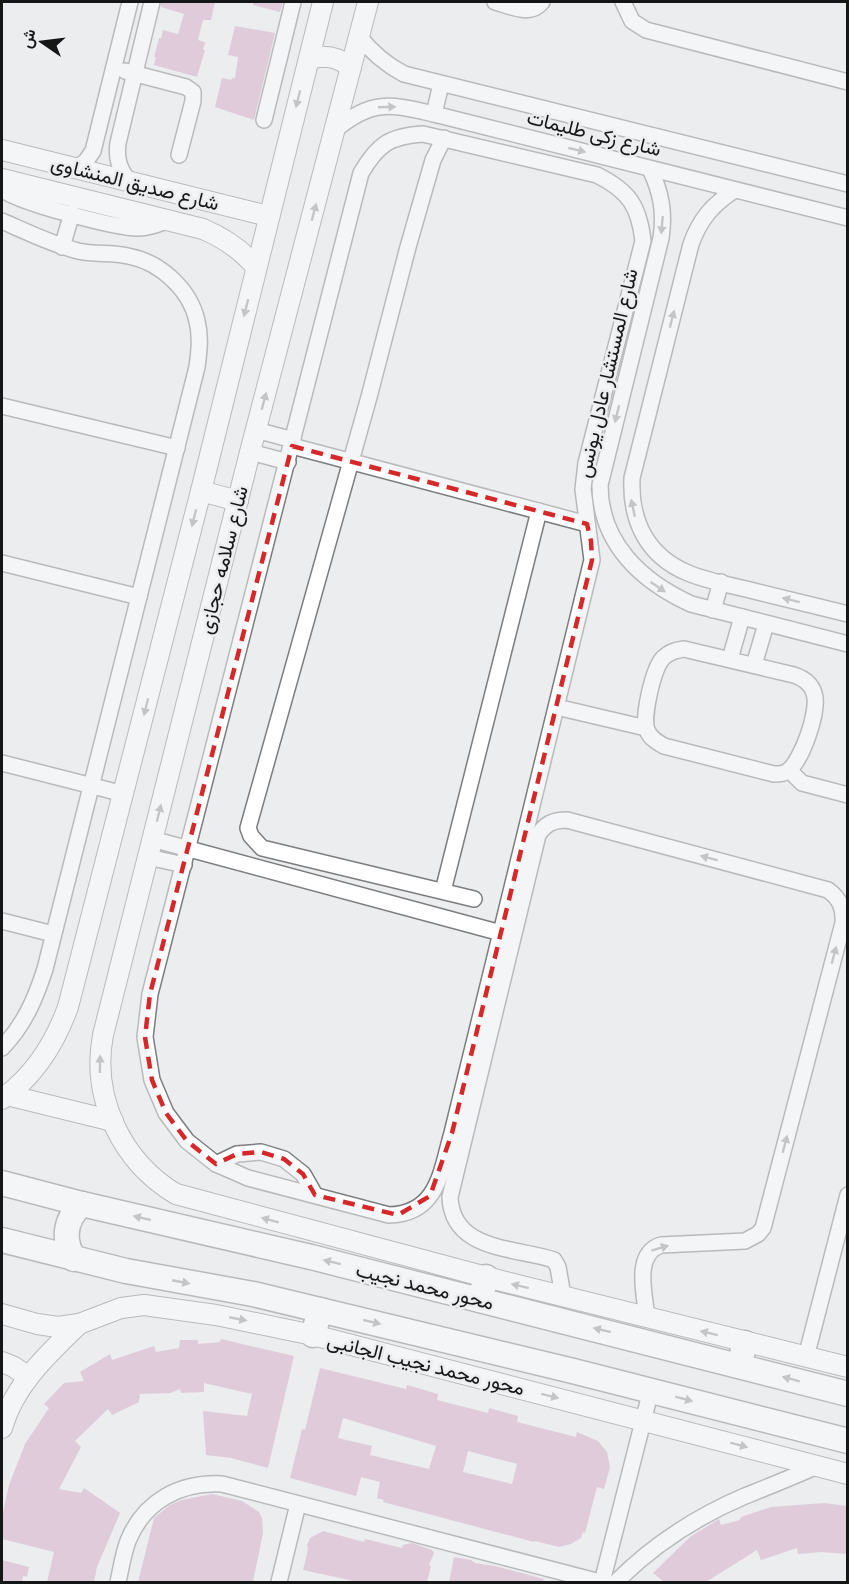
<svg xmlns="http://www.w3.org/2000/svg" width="849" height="1584" font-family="Karla,Vazirmatn,sans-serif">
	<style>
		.building { fill: #d2a3c4; fill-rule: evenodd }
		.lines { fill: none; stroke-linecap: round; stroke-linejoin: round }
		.minor-casing { stroke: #7c7d7f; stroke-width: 18 }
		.tertiary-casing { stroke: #7c7d7f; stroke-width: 22 }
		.primary-casing { stroke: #7c7d7f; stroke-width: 27 }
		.minor { stroke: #fff; stroke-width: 15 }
		.tertiary { stroke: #fff; stroke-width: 20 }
		.primary { stroke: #fff; stroke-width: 24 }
		.oneway { fill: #969696 }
		.marked { fill: none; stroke: #d62828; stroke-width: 4.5; stroke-dasharray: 12 8; stroke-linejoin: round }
		.labels { text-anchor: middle; stroke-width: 5; stroke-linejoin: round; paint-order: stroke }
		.street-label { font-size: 20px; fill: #151616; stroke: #ebedef }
	</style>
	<rect width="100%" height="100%" fill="#ebedef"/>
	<g class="building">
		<path d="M161 2H215L211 20H203L198 40 205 42 203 50H205L197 77 154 65 156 57H154L159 38 161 39 163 30 178 34 184 14 161 7Z"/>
		<path d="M253 2H283L280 12 253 5Z"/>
		<path d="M235 26 275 33 254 120 215 107 222 78 231 80 232 78H235L238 57 228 55Z"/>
		<path d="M221 1339 294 1356 268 1468 231 1458 206 1455 203 1411 247 1416 252 1394 204 1383V1392L181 1393 180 1389 170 1393 140 1394 139 1402 112 1415 108 1409 75 1441 81 1447 59 1489 81 1493 84 1488 120 1513 97 1567 94 1582H47L54 1552 2 1539V1517L9 1485 25 1444 49 1408 44 1404 64 1383 84 1381 80 1372 110 1354 112 1360 154 1346 156 1352 179 1348 180 1340H198V1344L220 1342Z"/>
		<path d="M320 1368 406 1389 407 1385 438 1394 437 1400 488 1413 489 1408 518 1416 517 1422 576 1437 577 1432 598 1441 607 1452 610 1467 604 1489 597 1487 585 1533 583 1532 581 1538 571 1544 559 1547 535 1541 534 1542 383 1502 384 1500 377 1498 380 1482 361 1477 356 1496 290 1478 302 1429 305 1430ZM343 1418 436 1446 429 1469 370 1455 372 1446 338 1438ZM468 1451 517 1464 512 1484 463 1472Z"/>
		<path d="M212 1494 242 1501 259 1512 262 1518 263 1533 253 1582H138L154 1518 170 1505 182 1500Z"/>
		<path d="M824 1503 848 1506V1554L821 1552 798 1554 797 1548 761 1560 757 1550 706 1582H664L653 1573 690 1537 719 1519 721 1525 740 1520 741 1517 771 1507Z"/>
		<path d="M323 1531 364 1542 365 1539 402 1548 403 1545 412 1543 432 1550 434 1553 429 1565 431 1566 427 1582H358L303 1570 308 1549 307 1545 310 1538Z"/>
		<path d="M454 1557 471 1560 475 1563 495 1566 544 1579 543 1582H449Z"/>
		<path d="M2 1560 29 1567 27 1577 23 1576 22 1582H2Z"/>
	</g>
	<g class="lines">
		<g class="minor-casing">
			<g id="minor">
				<path d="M495 2C511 6 530 17 542 2"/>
				<path d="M623 2 632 21 646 30 848 82"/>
				<path d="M359 36C372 53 385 64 404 74L848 184"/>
				<path d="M125 71 186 87 193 92V101L179 155"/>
				<path d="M434 114 441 84"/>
				<path d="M264 120 293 2"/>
				<path d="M335 130C372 99 390 104 434 114L848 218"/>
				<path d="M423 134 597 175C629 191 639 206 643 241L586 463 583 489 592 560 452 1133C441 1171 438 1214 389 1215L248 1178 216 1164 187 1141 166 1113 152 1080 145 1037 150 994 361 173C378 144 390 136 423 134Z"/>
				<path d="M444 138 433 160 408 247 369 397 248 828 251 836 262 848 474 899"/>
				<path d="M77 168 86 161 93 151 130 2"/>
				<path d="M650 169C661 192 665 212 661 238L600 485C600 543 641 581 691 604L848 644"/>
				<path d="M128 180C119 168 116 158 118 143L152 2"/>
				<path d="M2 189C16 202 116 228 137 228 149 228 158 224 169 220"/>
				<path d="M735 190C713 204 700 219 691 244L632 478C630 521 647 556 688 573 707 581 730 585 750 590 782 598 815 606 848 614"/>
				<path d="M2 221C27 232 51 244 78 251 95 255 111 252 128 256 160 262 190 289 197 321 201 337 199 352 197 367L45 969C35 1000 24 1025 2 1048"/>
				<path d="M62 247 72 213"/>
				<path d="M2 406 177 448"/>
				<path d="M256 430 293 440"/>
				<path d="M292 446 587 524"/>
				<path d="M250 452 288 462"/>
				<path d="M2 563 139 597"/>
				<path d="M713 610 721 582"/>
				<path d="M684 649 794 675C803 678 811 683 814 693 820 710 802 760 788 771 784 774 779 774 774 774L664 746C657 742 650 738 647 730 642 717 653 669 663 658 669 652 675 650 684 649Z"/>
				<path d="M730 659 742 617"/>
				<path d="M754 665 766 624"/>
				<path d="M565 709 646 728"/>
				<path d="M2 763 124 794"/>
				<path d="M789 770 802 783 848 795"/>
				<path d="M152 839 501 933"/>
				<path d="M148 857 184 865"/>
				<path d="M443 891 539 511"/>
				<path d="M2 921 53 934"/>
				<path d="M216 1164 237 1154 261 1152 284 1159 303 1174 315 1195"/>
				<path d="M563 1296 558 1267 554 1260C514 1247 452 1251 450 1197L538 835C545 824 553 820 567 820L828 890C840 899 844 908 843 923L763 1228 758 1234 745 1241 661 1245C633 1254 645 1295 647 1318"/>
				<path d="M806 1357 848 1195"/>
				<path d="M118 1582C121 1569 123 1554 128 1541 144 1501 180 1482 222 1484L600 1582"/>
				<path d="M279 1582 298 1504"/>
				<path d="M602 1582 651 1390"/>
				<path d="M616 1582C652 1546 698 1516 745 1496 770 1486 793 1477 817 1466"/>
			</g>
		</g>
		<g class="tertiary-casing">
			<g id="tertiary">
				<path d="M368 2 250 452 103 1035C91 1098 122 1162 176 1194L486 1277 848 1367"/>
				<path d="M309 59C325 54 338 57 351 67"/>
				<path d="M2 150 268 216"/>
				<path d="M2 179 203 229C224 238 241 249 256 267"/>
				<path d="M201 491 238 501"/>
				<path d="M7 1095 113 1121"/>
				<path d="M2 1099C34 1076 55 1043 68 1007L201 491 323 2"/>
				<path d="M2 1314 37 1324 58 1327 79 1324 121 1308 144 1305 216 1315 313 1335 848 1474"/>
				<path d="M2 1362 14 1367 28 1377"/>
				<path d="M2 1428C14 1385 48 1354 79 1324"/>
			</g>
		</g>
		<g class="primary-casing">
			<g id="primary">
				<path d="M2 1183 82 1204 311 1257 848 1394"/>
				<path d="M2 1240 126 1271 253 1294 573 1371 848 1441"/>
				<path d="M74 1259C62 1239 65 1219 82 1204"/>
				<path d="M480 1300 486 1277"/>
				<path d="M313 1335 320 1310"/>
				<path d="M739 1365 745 1343"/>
			</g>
		</g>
		<use href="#minor" class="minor"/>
		<use href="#tertiary" class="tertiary"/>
		<use href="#primary" class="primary"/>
	</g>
	<defs><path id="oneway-solid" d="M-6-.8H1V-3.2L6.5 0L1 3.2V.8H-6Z" transform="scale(1.5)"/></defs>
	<g class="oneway">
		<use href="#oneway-solid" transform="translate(298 99) rotate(104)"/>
		<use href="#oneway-solid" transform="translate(387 107) rotate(-2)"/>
		<use href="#oneway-solid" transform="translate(577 150) rotate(14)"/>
		<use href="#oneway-solid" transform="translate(314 212) rotate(-75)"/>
		<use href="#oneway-solid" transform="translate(662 225) rotate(95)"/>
		<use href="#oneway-solid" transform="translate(246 308) rotate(104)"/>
		<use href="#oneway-solid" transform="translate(672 319) rotate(-76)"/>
		<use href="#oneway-solid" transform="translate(264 401) rotate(-75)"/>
		<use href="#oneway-solid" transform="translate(617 414) rotate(104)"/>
		<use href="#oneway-solid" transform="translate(633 508) rotate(-102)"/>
		<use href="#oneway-solid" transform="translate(194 518) rotate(104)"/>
		<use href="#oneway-solid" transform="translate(658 587) rotate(34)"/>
		<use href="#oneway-solid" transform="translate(791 600) rotate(-166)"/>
		<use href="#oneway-solid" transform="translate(146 707) rotate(104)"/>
		<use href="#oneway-solid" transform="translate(159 813) rotate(-76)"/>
		<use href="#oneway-solid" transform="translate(709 858) rotate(-165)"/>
		<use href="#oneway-solid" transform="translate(834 955) rotate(-75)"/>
		<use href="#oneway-solid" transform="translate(100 1064) rotate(-89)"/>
		<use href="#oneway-solid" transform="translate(785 1144) rotate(-75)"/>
		<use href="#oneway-solid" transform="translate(142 1218) rotate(-167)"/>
		<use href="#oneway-solid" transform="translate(270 1220) rotate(-165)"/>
		<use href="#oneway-solid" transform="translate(660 1248) rotate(-17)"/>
		<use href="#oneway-solid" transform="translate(332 1262) rotate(-166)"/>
		<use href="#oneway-solid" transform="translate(181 1282) rotate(11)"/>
		<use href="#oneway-solid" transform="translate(520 1286) rotate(-166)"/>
		<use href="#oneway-solid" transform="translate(238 1319) rotate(11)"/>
		<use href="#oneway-solid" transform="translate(372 1322) rotate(13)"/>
		<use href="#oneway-solid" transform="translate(602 1330) rotate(-166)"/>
		<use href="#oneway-solid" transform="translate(709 1333) rotate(-166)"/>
		<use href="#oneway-solid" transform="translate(791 1379) rotate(-165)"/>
		<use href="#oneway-solid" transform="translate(550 1396) rotate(14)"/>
		<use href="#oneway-solid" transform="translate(684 1399) rotate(15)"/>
		<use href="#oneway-solid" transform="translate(739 1445) rotate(15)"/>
	</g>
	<path d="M0 0H849V1584H0ZM292 446 587 524 591 541 592 560 452 1133 430 1196 398 1215 315 1195 303 1174 284 1159 261 1152 237 1154 216 1164 187 1141 166 1113 152 1080 145 1037 150 994Z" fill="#ebedef" fill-opacity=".55" fill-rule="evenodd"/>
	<path class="marked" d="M292 446 587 524 591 541 592 560 452 1133 430 1196 398 1215 315 1195 303 1174 284 1159 261 1152 237 1154 216 1164 187 1141 166 1113 152 1080 145 1037 150 994Z"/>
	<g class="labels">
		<g class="street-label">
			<text transform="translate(594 133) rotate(14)" y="7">شارع زكى طليمات</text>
			<text transform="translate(135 183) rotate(14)" y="7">شارع صديق المنشاوى</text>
			<text transform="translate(607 373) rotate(-77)" y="7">شارع المستشار عادل يونس</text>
			<text transform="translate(223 560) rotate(-76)" y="7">شارع سلامه حجازى</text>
			<text transform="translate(425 1286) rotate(14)" y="7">محور محمد نجيب</text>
			<text transform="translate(426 1364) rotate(14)" y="7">محور محمد نجيب الجانبى</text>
		</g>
	</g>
	<rect width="849" height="1584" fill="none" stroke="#151616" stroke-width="6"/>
	<g transform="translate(42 42) rotate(284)" stroke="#ebedef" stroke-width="4.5" paint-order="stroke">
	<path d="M0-4.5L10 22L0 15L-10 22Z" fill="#151616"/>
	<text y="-9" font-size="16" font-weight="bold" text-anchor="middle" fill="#151616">ش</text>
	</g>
</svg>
